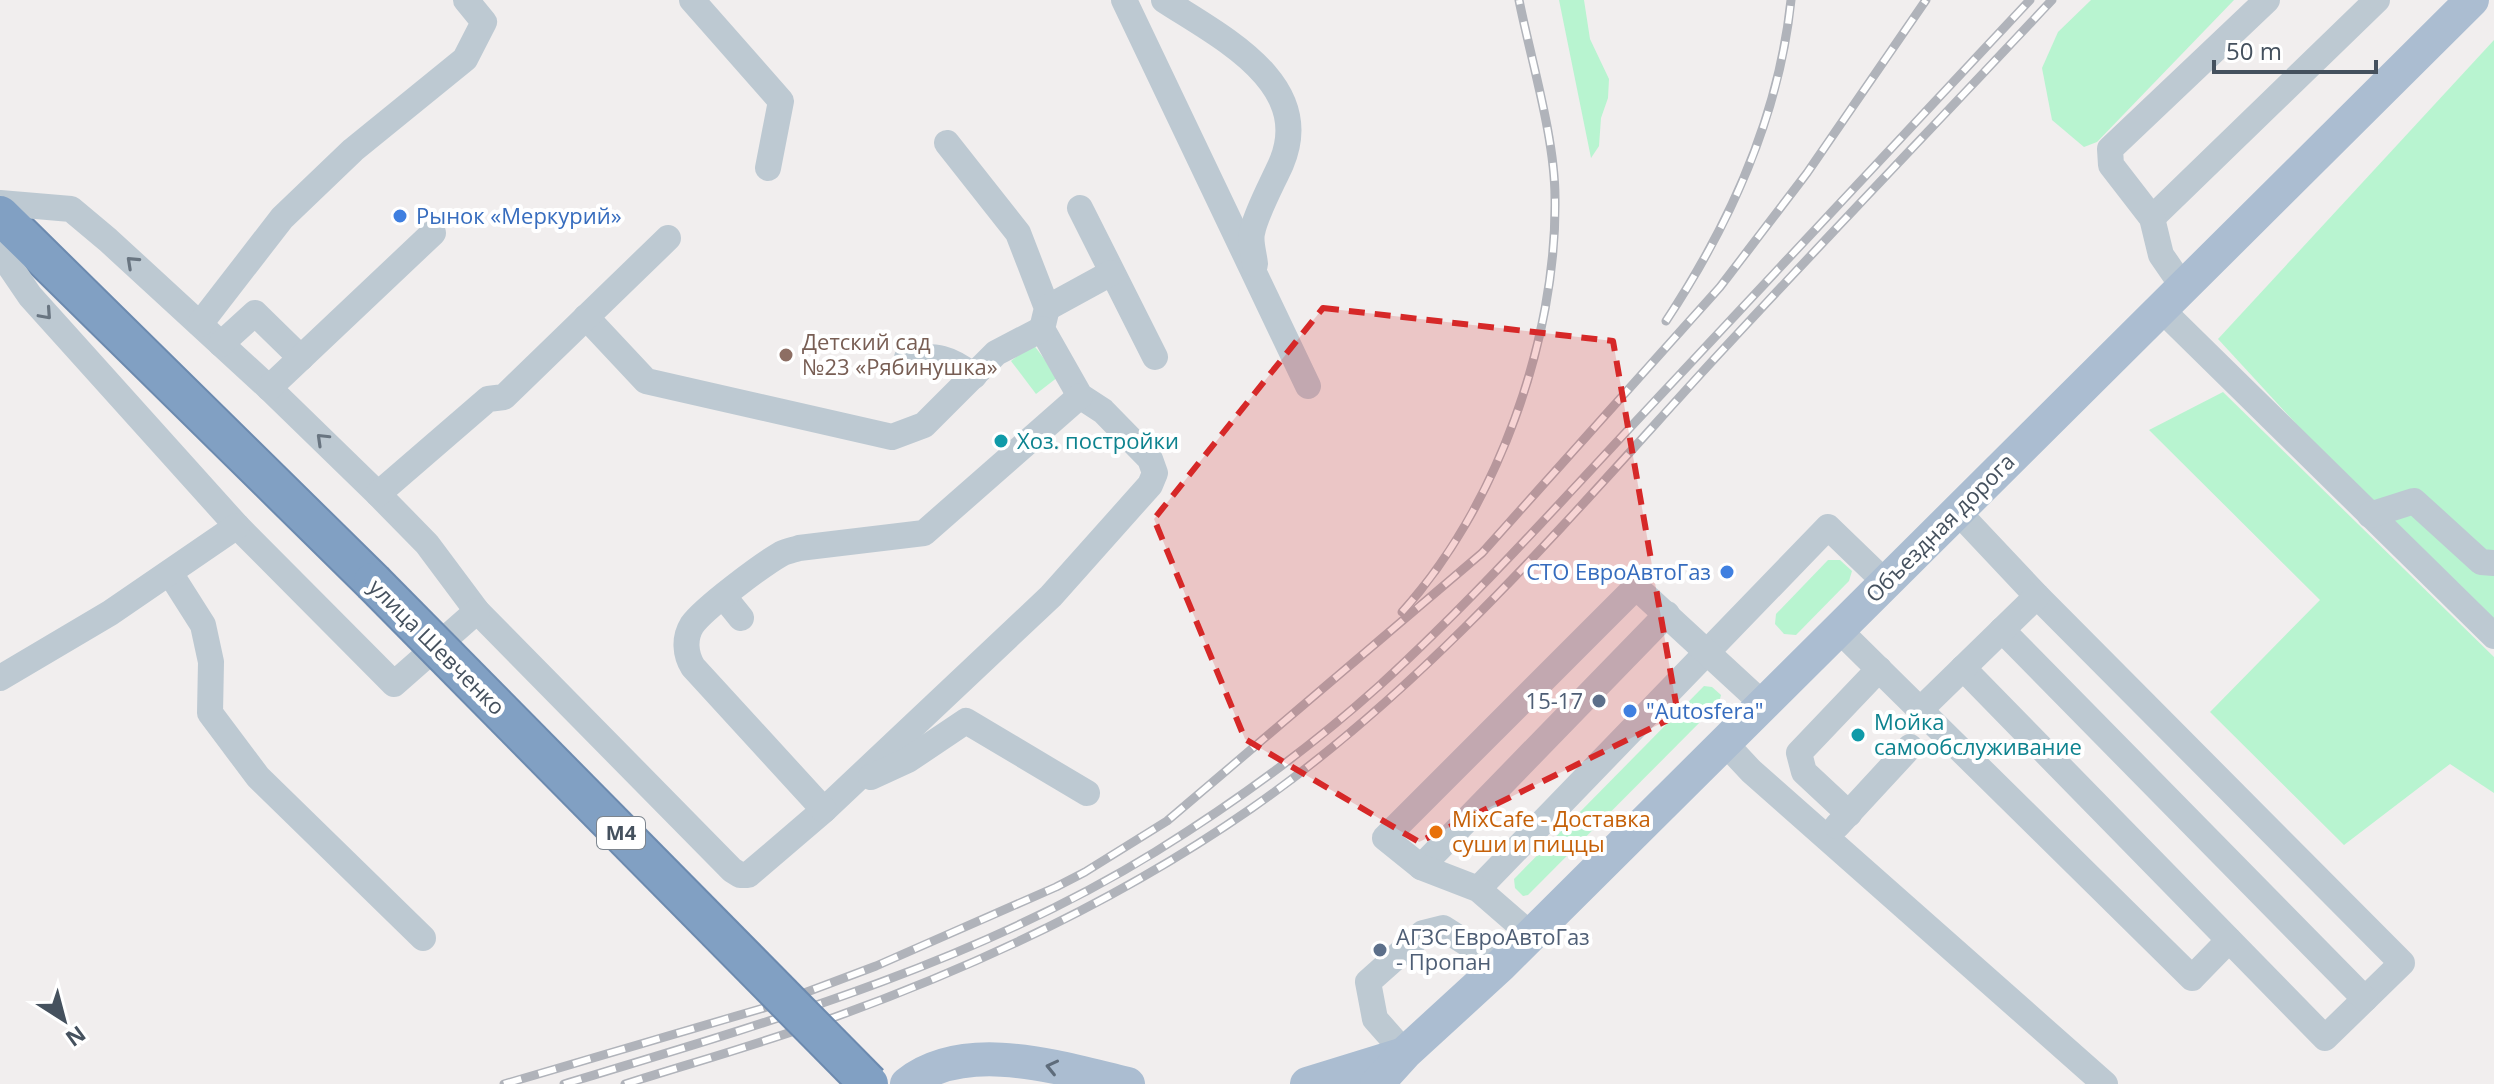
<svg xmlns="http://www.w3.org/2000/svg" width="2494" height="1084" font-family="'Open Sans',sans-serif">
	<style>
		.green { fill: #b8f4d0 }
		.lines { fill: none; stroke-linecap: round; stroke-linejoin: round }
		.highway-casing { stroke: #6c8aaf; stroke-width: 42 }
		.minor { stroke: #bdc9d2; stroke-width: 26 }
		.major { stroke: #abbdd1; stroke-width: 34 }
		.highway { stroke: #81a0c3; stroke-width: 38 }
		.rail-casing { stroke: #b0b3ba; stroke-width: 9 }
		.rail { stroke: #fff; stroke-width: 6; stroke-dasharray: 18; stroke-linecap: butt }
		.highway-bridge-casing { stroke: #6c8aaf; stroke-width: 42; stroke-linecap: butt }
		.highway-bridge { stroke: #81a0c3; stroke-width: 38 }
		.oneway { stroke: #697581 }
		.oneway2 { stroke: #5e6c7b }
		.marked { fill: #d62828; fill-opacity: 0.2; stroke: #d62828; stroke-width: 6; stroke-dasharray: 16 10; stroke-linejoin: round }
		.shop-dot { fill: #3f7fe0; stroke: #fff; stroke-width: 3 }
		.education-dot { fill: #8d6e63; stroke: #fff; stroke-width: 3 }
		.culture-dot { fill: #0f9aa8; stroke: #fff; stroke-width: 3 }
		.service-dot { fill: #5c6f8a; stroke: #fff; stroke-width: 3 }
		.food-dot { fill: #e8710a; stroke: #fff; stroke-width: 3 }
		.labels { text-anchor: middle; stroke-width: 8; stroke-linejoin: round; paint-order: stroke }
		.shield { fill: #fff; stroke: #7d858e; stroke-width: 2 }
		.shield-label { font-size: 20px; font-weight: bold; fill: #45515e }
		.shop-label { font-size: 22px; fill: #366cbe; stroke: #fff; text-anchor: start }
		.education-label { font-size: 22px; fill: #785e54; stroke: #fff; text-anchor: start }
		.culture-label { font-size: 22px; fill: #0d838f; stroke: #fff; text-anchor: start }
		.street-label { font-size: 22px; fill: #45515e; stroke: #fff }
		.service-label { font-size: 22px; fill: #4e5e75; stroke: #fff; text-anchor: end }
		.food-label { font-size: 22px; fill: #c56008; stroke: #fff; text-anchor: start }
	</style>
	<rect width="100%" height="100%" fill="#f1eeee"/>
	<g class="green">
		<path d="M1559 0H1584L1590 39 1609 79 1608 98 1601 118 1599 146 1591 158Z"/>
		<path d="M2091 0H2234L2097 142 2084 147 2052 120 2042 68 2058 32Z"/>
		<path d="M2494 40V619L2301 429 2218 339Z"/>
		<path d="M1033 344 1058 377 1036 394 1011 361Z"/>
		<path d="M2223 392 2494 657V793L2450 764 2344 845 2210 712 2320 600 2149 430Z"/>
		<path d="M1828 560H1840L1852 571 1849 581 1796 635 1784 634 1775 624 1776 614Z"/>
		<path d="M1704 686 1712 687 1721 695 1719 703 1528 895 1523 896 1515 888 1514 879Z"/>
	</g>
	<g class="lines">
		<g class="highway-casing">
			<path id="highway" d="M0 215 373 582"/>
		</g>
		<g class="minor">
			<path d="M692 0 781 101 768 168"/>
			<path d="M1124 0 1308 386"/>
			<path d="M1164 0C1219 36 1316 83 1281 164 1273 182 1255 215 1252 233 1250 242 1254 254 1255 264"/>
			<path d="M0 203 71 209 108 240 269 388 378 494 427 544 477 611 732 870 740 875H748L824 810 1051 596 1150 485 1155 473 1150 459 1103 411 1080 396 1042 329 1047 308 1018 233 947 143"/>
			<path d="M1080 208 1155 357"/>
			<path d="M2152 218 2377 0"/>
			<path d="M0 252 30 296 237 526 394 684 477 611"/>
			<path d="M2183 287 2161 255 2152 218 2111 165 2110 149 2267 0"/>
			<path d="M1047 308 1111 273"/>
			<path d="M2160 308 2494 636"/>
			<path d="M586 317 646 381 892 437 924 425 996 353 1042 329"/>
			<path d="M200 324 282 218 353 150 465 59 484 22 466 0"/>
			<path d="M221 344 255 313 301 358"/>
			<path d="M907 358C937 355 949 357 974 376"/>
			<path d="M269 388 433 233"/>
			<path d="M378 494 488 399 504 397 668 238"/>
			<path d="M1957 511 2037 596 2402 963 2325 1038 1963 668"/>
			<path d="M2370 515 2414 501 2481 562 2494 563"/>
			<path d="M170 573 203 625 211 662 210 713 258 777 423 938"/>
			<path d="M724 597 741 618"/>
			<path d="M1838 629 2192 978 2229 940"/>
			<path d="M2002 630 2365 999"/>
			<path d="M0 678 110 613 237 526"/>
			<path d="M1921 709 2037 596"/>
			<path d="M1724 742 1751 771 2105 1084"/>
			<path d="M871 777 908 760 966 721 1087 793"/>
			<path d="M824 810 693 667C685 654 684 638 692 625 704 608 762 565 781 554 787 551 793 550 799 548L924 533 1080 396"/>
			<path d="M1849 814 1804 772 1799 753 1879 669"/>
			<path d="M1837 826 1910 747"/>
			<path d="M1421 867 1667 614"/>
			<path d="M1478 889 1828 527 1885 582"/>
			<path d="M1531 935 1478 889 1421 867 1385 838 1636 587 1763 704"/>
			<path d="M1405 1053 1375 1019 1368 982 1423 933 1443 928 1501 965"/>
		</g>
		<g class="major">
			<path d="M907 1084C966 1037 1063 1069 1128 1084"/>
			<path d="M1307 1084 1401 1055"/>
			<path d="M1377 1084 1405 1053 1501 965 2472 0"/>
		</g>
		<use href="#highway" class="highway"/>
		<g class="rail-casing">
			<g id="rail">
				<path d="M1666 321C1730 224 1779 117 1791 0"/>
				<path d="M1402 612C1497 507 1557 339 1555 198 1555 138 1531 60 1519 0"/>
				<path d="M504 1084 767 1007 876 966 1056 887 1085 872 1167 821 1482 553 1720 287 1807 173 1926 0"/>
				<path d="M564 1084C767 1023 973 964 1155 852 1234 803 1310 748 1380 685 1472 601 1555 508 1640 417 1770 278 1900 139 2030 0"/>
				<path d="M625 1084C695 1062 766 1042 835 1017 982 964 1124 897 1252 808 1426 687 1565 523 1706 368 1820 244 1937 123 2052 0"/>
			</g>
		</g>
		<use href="#rail" class="rail"/>
		<g class="highway-bridge-casing">
			<path id="highway-bridge" d="M373 582 869 1084"/>
		</g>
		<use href="#highway-bridge" class="highway-bridge"/>
	</g>
	<defs><path id="oneway-chevron" d="M-2-3.5L2.5 0L-2 3.5" fill="none" stroke-width="1.6" stroke-linecap="round" stroke-linejoin="round" transform="scale(2)"/></defs>
	<g class="oneway">
		<use href="#oneway-chevron" transform="translate(132 262) rotate(-137)"/>
		<use href="#oneway-chevron" transform="translate(46 314) rotate(48)"/>
		<use href="#oneway-chevron" transform="translate(322 439) rotate(-136)"/>
	</g>
	<use class="oneway2" href="#oneway-chevron" transform="translate(1052 1067) rotate(-167)"/>
	<path class="marked" d="M1323 308 1613 341 1678 715 1419 842 1245 739 1154 519Z"/>
	<g class="shop-dot">
		<circle cx="400" cy="216" r="8"/>
		<circle cx="1727" cy="572" r="8"/>
		<circle cx="1630" cy="711" r="8"/>
	</g>
	<circle class="education-dot" cx="786" cy="355" r="8"/>
	<g class="culture-dot">
		<circle cx="1001" cy="441" r="8"/>
		<circle cx="1858" cy="735" r="8"/>
	</g>
	<g class="service-dot">
		<circle cx="1599" cy="701" r="8"/>
		<circle cx="1380" cy="950" r="8"/>
	</g>
	<circle class="food-dot" cx="1436" cy="832" r="8"/>
	<g class="labels">
		<rect class="shield" x="597" y="817" width="48" height="32" rx="6"/>
		<g class="shield-label">
			<text x="621" y="840">M4</text>
		</g>
		<g class="shop-label">
			<text x="416" y="224">Рынок «Меркурий»</text>
			<text x="1711" y="580" text-anchor="end">СТО ЕвроАвтоГаз</text>
			<text x="1646" y="719">"Autosfera"</text>
		</g>
		<g class="education-label">
			<text x="802" y="350">Детский сад<tspan x="802" dy="25">№23 «Рябинушка»</tspan></text>
		</g>
		<g class="culture-label">
			<text x="1017" y="449">Хоз. постройки</text>
			<text x="1874" y="730">Мойка<tspan x="1874" dy="25">самообслуживание</tspan></text>
		</g>
		<g class="street-label">
			<text transform="translate(1940 528) rotate(-45)" y="8">Объездная дорога</text>
			<text transform="translate(437 647) rotate(45)" y="8">улица Шевченко</text>
		</g>
		<g class="service-label">
			<text x="1583" y="709">15-17</text>
			<text x="1396" y="945" text-anchor="start">АГЗС ЕвроАвтоГаз<tspan x="1396" dy="25">- Пропан</tspan></text>
		</g>
		<g class="food-label">
			<text x="1452" y="827">MixCafe - Доставка<tspan x="1452" dy="25">суши и пиццы</tspan></text>
		</g>
	</g>
	<g transform="translate(64 1020) rotate(144)" stroke="#ffffff" stroke-width="6" paint-order="stroke">
	<path d="M0-6L14 30L0 20L-14 30Z" fill="#45515e"/>
	<text y="-12" font-size="22" font-weight="bold" text-anchor="middle" fill="#45515e">N</text>
	</g>
	<path d="M2214 60v12h162v-12" fill="none" stroke="#45515e" stroke-width="4"/>
	<text x="2226" y="60" font-size="24" fill="#45515e" stroke="#ffffff" stroke-width="6" paint-order="stroke">50 m</text>
</svg>
